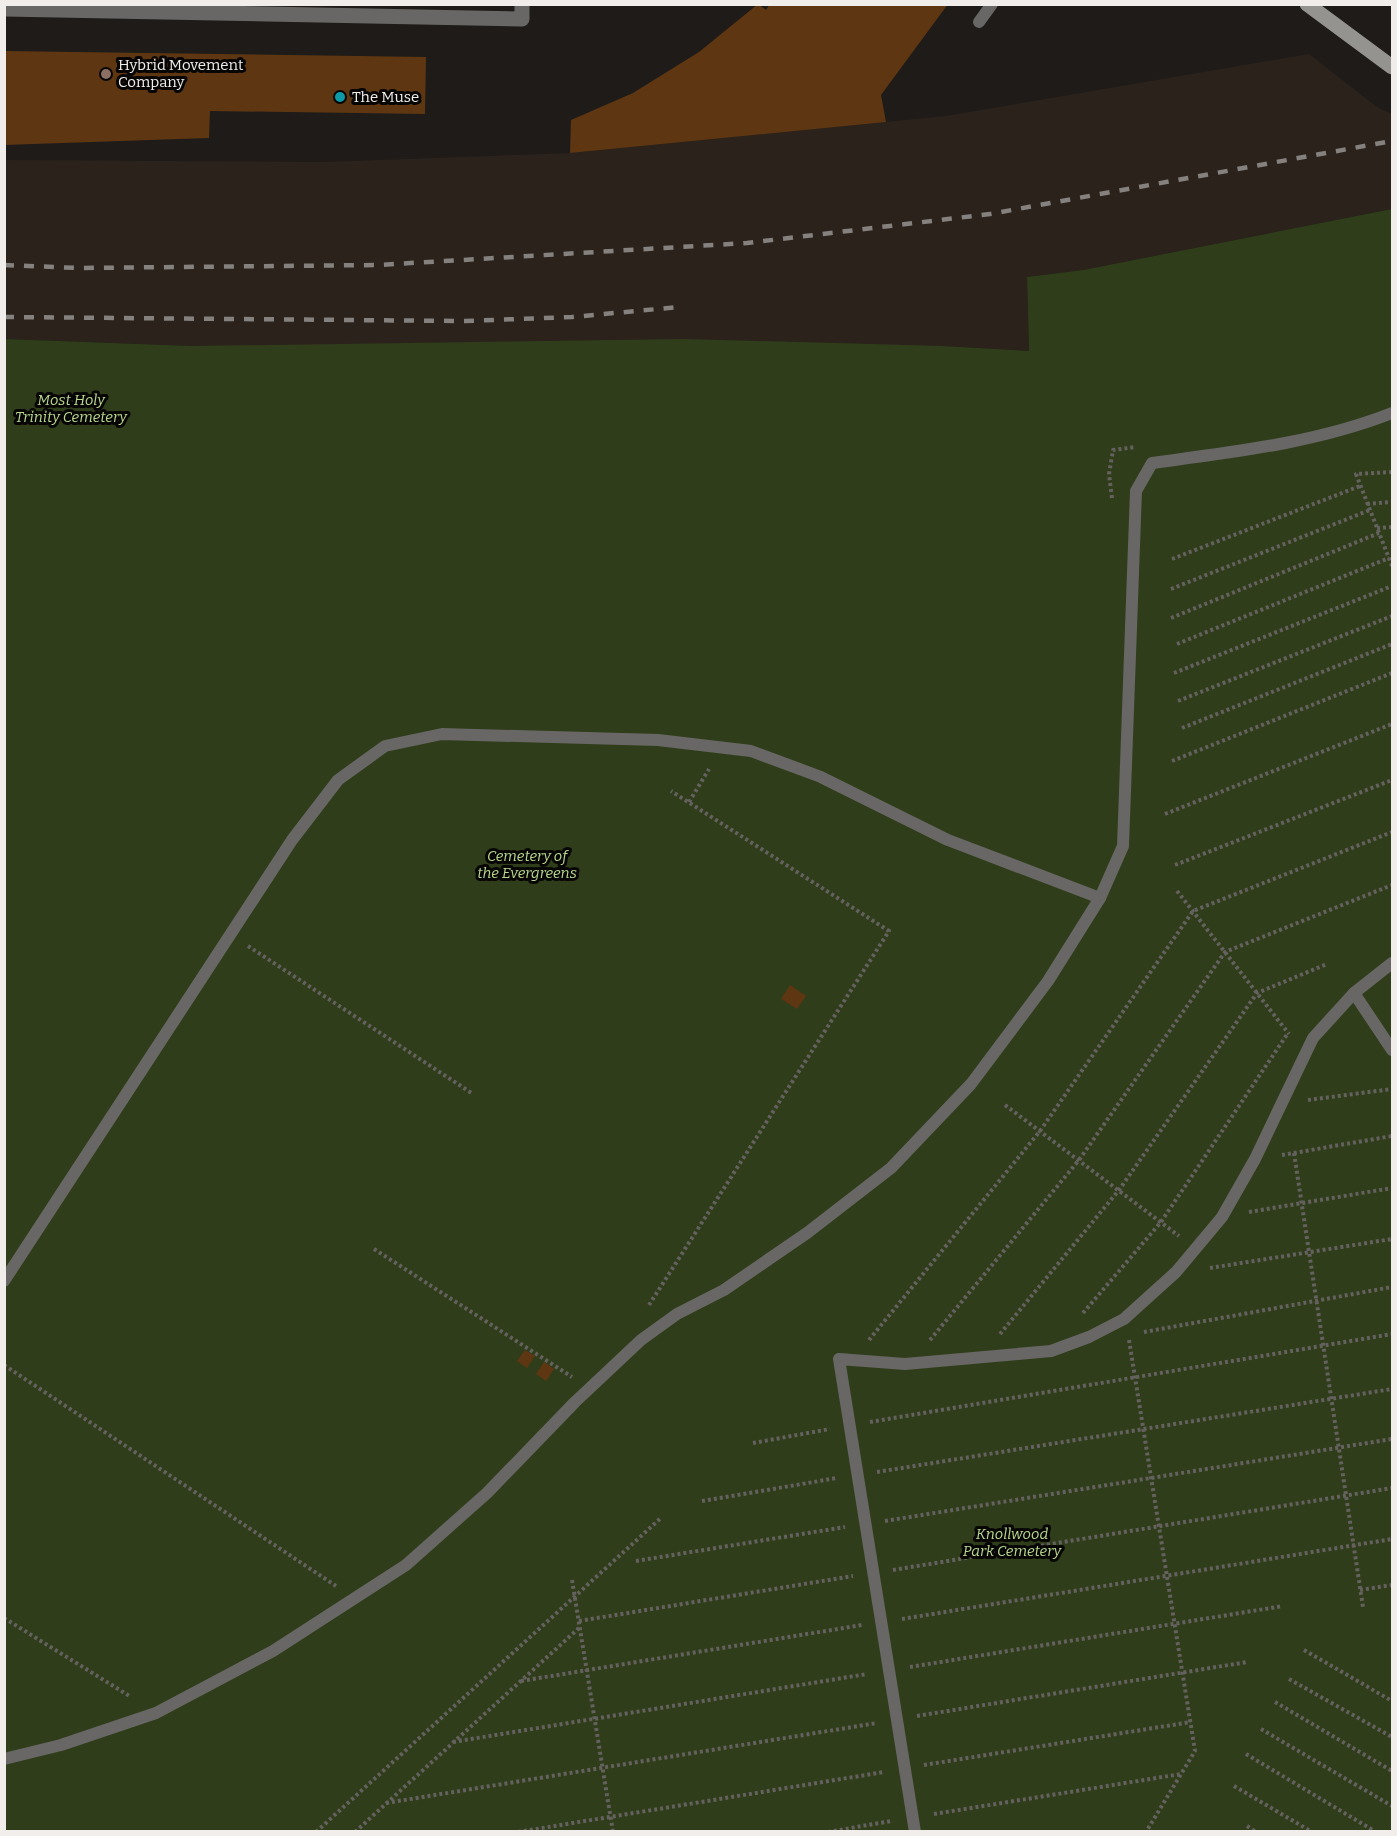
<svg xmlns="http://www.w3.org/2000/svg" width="1397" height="1836" font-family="Bitter,serif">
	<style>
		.built { fill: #2b221b }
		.green { fill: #2f3d1a }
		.building { fill: #5e3712 }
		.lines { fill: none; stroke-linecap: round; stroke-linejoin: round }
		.path { stroke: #64615e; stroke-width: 4; stroke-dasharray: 3 3; stroke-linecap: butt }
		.lane { stroke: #686765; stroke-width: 12 }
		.street { stroke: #686765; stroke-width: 15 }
		.secondary { stroke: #95938f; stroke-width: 15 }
		.rail { stroke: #84817f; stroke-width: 4.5; stroke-dasharray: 10 10; stroke-linecap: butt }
		.education-dot { fill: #8d6e63; stroke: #070605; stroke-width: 2 }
		.culture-dot { fill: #0f9aa8; stroke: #070605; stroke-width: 2 }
		.labels { text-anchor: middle; stroke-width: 6; stroke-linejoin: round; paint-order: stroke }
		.poi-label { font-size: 15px; fill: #f0edeb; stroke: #070605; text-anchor: start }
		.park-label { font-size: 15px; font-style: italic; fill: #b9d88c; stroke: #070605 }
	</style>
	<rect width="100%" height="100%" fill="#1e1b18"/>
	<path class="built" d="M1309 54 1377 107 1392 114V209L1083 270 1027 277 1029 351 943 346H193L5 339V160L323 162 570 153 946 116Z"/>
	<path class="green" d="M1392 209V1831L5 1832V339L193 346 685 339 943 346 1029 351 1027 277 1083 270Z"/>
	<g class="building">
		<path d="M758 4 766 10 770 4H948L881 95 886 122 570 153 571 120 633 93 699 52Z"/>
		<path d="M4 51 426 57 425 114 210 111 209 138 4 145Z"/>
		<path d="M790 985 806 996 797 1009 781 999Z"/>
		<path d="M525 1350 535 1356 527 1368 517 1361Z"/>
		<path d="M544 1362 554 1369 546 1381 536 1374Z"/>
	</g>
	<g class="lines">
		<g class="path">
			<path d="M1392 472 1356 474 1392 566"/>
			<path d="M1112 498 1109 474 1113 450 1136 447"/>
			<path d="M1367 504 1392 502"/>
			<path d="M1377 528 1392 527"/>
			<path d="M1172 559 1360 486"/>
			<path d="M1171 589 1370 510"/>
			<path d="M1171 618 1379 533"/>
			<path d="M1177 644 1389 558"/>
			<path d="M1174 673 1392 586"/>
			<path d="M1178 701 1392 616"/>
			<path d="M1182 728 1392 644"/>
			<path d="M1172 761 1392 673"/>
			<path d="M689 802 709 769"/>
			<path d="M1165 814 1392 724"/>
			<path d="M1175 865 1392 780"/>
			<path d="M1177 891 1289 1034"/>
			<path d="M248 946 473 1094"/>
			<path d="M1308 1100 1392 1089"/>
			<path d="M1005 1105 1179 1236"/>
			<path d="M1294 1153 1363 1607"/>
			<path d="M1282 1155 1392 1136"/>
			<path d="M1249 1212 1392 1188"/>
			<path d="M374 1249 572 1377"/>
			<path d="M1210 1268 1392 1239"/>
			<path d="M649 1305 889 931 671 791"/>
			<path d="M1083 1313 1161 1222 1288 1033"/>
			<path d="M1144 1332 1392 1287"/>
			<path d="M1000 1334 1119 1190 1257 993 1327 964"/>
			<path d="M869 1340 1040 1131 1193 911 1392 832"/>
			<path d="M930 1340 1079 1160 1225 952 1392 885"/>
			<path d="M1129 1340 1195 1751 1146 1832"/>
			<path d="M4 1365 336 1586"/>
			<path d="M870 1422 1392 1334"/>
			<path d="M753 1443 830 1429"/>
			<path d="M877 1472 1392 1389"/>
			<path d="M702 1501 837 1478"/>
			<path d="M885 1521 1392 1439"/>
			<path d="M636 1561 845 1527"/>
			<path d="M893 1570 1392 1488"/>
			<path d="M572 1580 613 1832"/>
			<path d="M1360 1590 1392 1585"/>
			<path d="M4 1618 131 1697"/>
			<path d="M902 1619 1392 1539"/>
			<path d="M579 1621 853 1576"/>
			<path d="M1304 1650 1392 1701"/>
			<path d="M910 1667 1283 1606"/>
			<path d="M1289 1679 1392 1737"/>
			<path d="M521 1681 862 1625"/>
			<path d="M1275 1702 1392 1771"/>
			<path d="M917 1716 1247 1662"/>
			<path d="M1261 1729 1392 1806"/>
			<path d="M453 1742 867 1674"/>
			<path d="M1246 1754 1376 1832"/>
			<path d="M924 1765 1191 1722"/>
			<path d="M1234 1786 1312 1832"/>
			<path d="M386 1803 877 1723"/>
			<path d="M934 1814 1181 1774"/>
			<path d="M1247 1826 1256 1832"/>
			<path d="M316 1832 662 1517"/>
			<path d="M355 1832 579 1628"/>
			<path d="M518 1832 884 1772"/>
			<path d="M828 1832 891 1821"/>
		</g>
		<g class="lane">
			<path d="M979 22 992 4"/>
			<path d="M1354 993 1392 1050"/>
			<path d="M4 1281 292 840 338 780 385 746 442 734 658 740 751 751 821 777 948 840 1100 898"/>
			<path d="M4 1759 61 1745 156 1713 273 1651 406 1565 487 1493 575 1402 641 1340 677 1314 724 1290 807 1233 891 1168 971 1084 1048 981 1100 898 1123 846 1136 491 1152 463C1233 452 1316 443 1392 413"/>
			<path d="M915 1832 839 1359 905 1364 1051 1351 1089 1337 1124 1319 1176 1272 1222 1217 1255 1159 1313 1038 1354 993 1392 963"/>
		</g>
		<path class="street" d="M4 9 522 19V4"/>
		<path class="secondary" d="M1307 4 1392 67"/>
		<g class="rail">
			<path d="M4 265 79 268 378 265 747 243 990 214 1392 141"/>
			<path d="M4 317 464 321 572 317 679 307"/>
		</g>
	</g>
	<circle class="education-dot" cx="106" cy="74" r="6"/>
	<circle class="culture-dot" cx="340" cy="97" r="6"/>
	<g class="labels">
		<g class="poi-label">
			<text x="118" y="70">Hybrid Movement<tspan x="118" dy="17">Company</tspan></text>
			<text x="352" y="102">The Muse</text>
		</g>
		<g class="park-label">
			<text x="71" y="405">Most Holy<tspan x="71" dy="17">Trinity Cemetery</tspan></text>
			<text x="527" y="861">Cemetery of<tspan x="527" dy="17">the Evergreens</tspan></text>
			<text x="1012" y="1539">Knollwood<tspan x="1012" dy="17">Park Cemetery</tspan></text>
		</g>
	</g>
	<rect width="1397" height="1836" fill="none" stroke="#f0edeb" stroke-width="12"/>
</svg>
